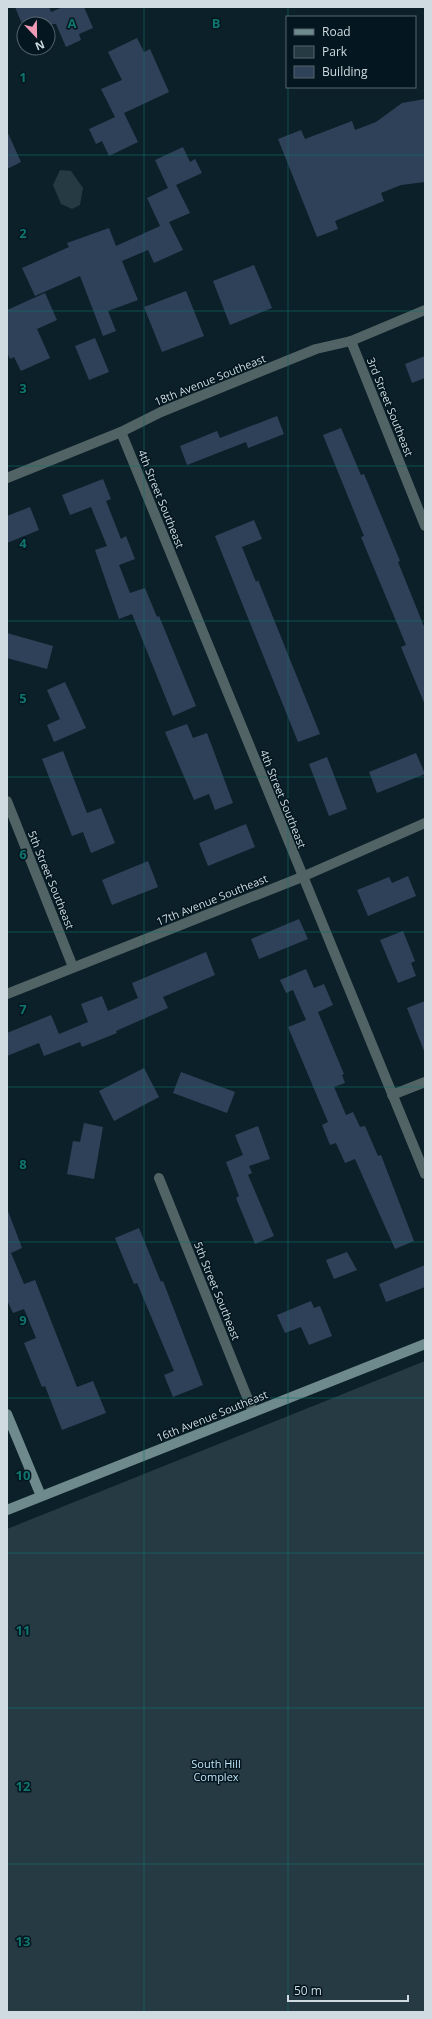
<svg xmlns="http://www.w3.org/2000/svg" width="432" height="2019" font-family="'Open Sans',sans-serif">
	<style>
		.green { fill: #263a44 }
		.building { fill: #2f4159 }
		.lines { fill: none; stroke-linecap: round; stroke-linejoin: round }
		.street { stroke: #516364; stroke-width: 10 }
		.secondary { stroke: #6e8a8d; stroke-width: 10 }
		.grid { fill: none; stroke: #0f766e; stroke-width: 1; stroke-opacity: 0.55 }
		.labels { text-anchor: middle; stroke-width: 3; stroke-linejoin: round; paint-order: stroke }
		.street-label { font-size: 11px; fill: #cfdbe1; stroke: #04161f }
		.park-label { font-size: 11px; fill: #c0e5f8; stroke: #04161f }
		.grid-label { font-size: 13px; text-anchor: middle; font-weight: bold; fill: #0f766e; stroke: #04161f; stroke-width: 3; stroke-linejoin: round; paint-order: stroke }
	</style>
	<rect width="100%" height="100%" fill="#0c2029"/>
	<g class="green">
		<path d="M60 170 71 171 83 188 80 205 72 209 61 204 53 185Z"/>
		<path d="M425 1361V2012H7V1529Z"/>
	</g>
	<g class="building">
		<path d="M15 7H49L51 12 63 7H84L93 28 79 34 81 40 66 47 56 24H22Z"/>
		<path d="M137 38 144 52 150 49 169 92 124 113 138 142 109 156 102 141 96 144 89 129 115 117 101 89 122 80 108 52Z"/>
		<path d="M425 99V182L401 185 381 193 384 201 335 221 338 229 317 237 278 139 301 130 305 139 352 121 355 130 376 122 402 103Z"/>
		<path d="M7 131 21 162 7 169Z"/>
		<path d="M183 147 190 162 195 159 202 173 176 185 190 213 169 222 183 250 154 263 148 250 122 261 138 300 108 311 116 331 103 336 80 276 35 296 22 268 69 247 67 243 109 228 116 246 160 226 147 198 168 188 155 160Z"/>
		<path d="M254 265 272 308 230 325 213 281Z"/>
		<path d="M186 291 204 336 162 352 144 307Z"/>
		<path d="M45 293 57 320 37 329 50 358 21 371 14 357 10 359 7 352V310Z"/>
		<path d="M95 338 109 372 89 380 75 346Z"/>
		<path d="M425 356V378L412 383 405 364Z"/>
		<path d="M277 416 284 434 248 448 246 442 187 465 180 446 217 431 220 438Z"/>
		<path d="M341 428 361 475 364 474 386 527 400 561 398 562 425 629V705L401 647 406 645 361 537 364 536 323 435Z"/>
		<path d="M103 479 111 499 106 501 121 539 126 536 135 559 119 565 130 593 145 588 157 617 159 616 196 706 173 716 132 614 119 619 95 550 107 546 91 507 70 515 62 495Z"/>
		<path d="M30 507 39 530 7 543V516Z"/>
		<path d="M254 520 262 539 242 547 256 582 258 580 320 734 298 742 215 536Z"/>
		<path d="M7 633 53 646 47 669 7 658Z"/>
		<path d="M65 682 86 728 54 742 47 725 60 719 47 690Z"/>
		<path d="M187 724 193 738 207 733 233 803 215 810 209 794 194 800 165 732Z"/>
		<path d="M63 751 87 813 101 808 115 843 91 853 83 832 72 836 42 759Z"/>
		<path d="M416 753 425 774 377 793 369 772Z"/>
		<path d="M327 757 347 809 329 816 309 764Z"/>
		<path d="M246 824 255 847 208 866 199 843Z"/>
		<path d="M148 861 158 887 112 905 102 880Z"/>
		<path d="M408 876 416 896 368 916 357 890 389 877 392 883Z"/>
		<path d="M299 919 308 939 259 959 251 939Z"/>
		<path d="M403 931 415 961 411 963 416 976 398 983 380 940Z"/>
		<path d="M206 952 215 975 163 997 168 1008 116 1031 117 1033 82 1047 80 1042 44 1056 39 1043 7 1056V1033L51 1015 59 1034 88 1022 81 1004 102 996 108 1011 138 998 132 983Z"/>
		<path d="M306 969 314 988 324 984 333 1005 318 1012 344 1074 342 1075 345 1083 334 1087 346 1115 353 1112 360 1127 365 1126 378 1156 381 1155 414 1241 395 1249 355 1159 345 1163 336 1143 330 1145 322 1125 328 1122 288 1027 306 1020 293 990 286 993 280 980Z"/>
		<path d="M425 1001V1051H424L407 1008Z"/>
		<path d="M144 1068 159 1097 114 1121 99 1091Z"/>
		<path d="M181 1072 235 1092 227 1113 173 1093Z"/>
		<path d="M84 1123 103 1127 94 1179 67 1174 73 1141 80 1142Z"/>
		<path d="M258 1126 270 1159 249 1166 252 1173 248 1175 274 1236 255 1244 236 1198 239 1196 226 1162 243 1155 235 1135Z"/>
		<path d="M8 1211 22 1248 11 1253 24 1284 35 1280 77 1387 93 1381 106 1413 62 1430 45 1386 42 1387 24 1343 36 1338 24 1309 13 1313 7 1300Z"/>
		<path d="M139 1228 161 1282 163 1281 203 1385 173 1397 164 1375 174 1371 137 1283 134 1284 115 1238Z"/>
		<path d="M347 1252 357 1270 334 1279 326 1260Z"/>
		<path d="M425 1265V1287L386 1302 379 1284Z"/>
		<path d="M311 1301 314 1308 320 1306 332 1336 309 1345 301 1327 285 1333 277 1315Z"/>
	</g>
	<g class="lines">
		<g class="street">
			<path d="M351 341 425 526"/>
			<path d="M121 432 425 1174"/>
			<path d="M7 478 121 432 161 412 316 349 351 341 425 310"/>
			<path d="M7 801 73 967"/>
			<path d="M7 994 302 877 425 823"/>
			<path d="M392 1095 425 1082"/>
			<path d="M159 1178 253 1412"/>
		</g>
		<g class="secondary">
			<path d="M7 1414 41 1496"/>
			<path d="M7 1510 425 1344"/>
		</g>
	</g>
	<path class="grid" d="M144 7V2012M288 7V17M288 87V2012M7 155H425M7 311H425M7 466H425M7 621H425M7 777H425M7 932H425M7 1087H425M7 1242H425M7 1398H425M7 1553H425M7 1708H425M7 1864H425"/>
	<g class="labels">
		<g class="street-label">
			<text transform="translate(210 380) rotate(-22)" y="4">18th Avenue Southeast</text>
			<text transform="translate(390 407) rotate(68)" y="4">3rd Street Southeast</text>
			<text transform="translate(161 499) rotate(68)" y="4">4th Street Southeast</text>
			<text transform="translate(283 799) rotate(68)" y="4">4th Street Southeast</text>
			<text transform="translate(51 880) rotate(68)" y="4">5th Street Southeast</text>
			<text transform="translate(212 900) rotate(-22)" y="4">17th Avenue Southeast</text>
			<text transform="translate(217 1291) rotate(68)" y="4">5th Street Southeast</text>
			<text transform="translate(212 1416) rotate(-22)" y="4">16th Avenue Southeast</text>
		</g>
		<g class="park-label">
			<text x="216" y="1768">South Hill<tspan x="216" dy="13">Complex</tspan></text>
		</g>
	</g>
	<g class="grid-label">
		<text x="72" y="28">A</text>
		<text x="216" y="28">B</text>
		<text x="23" y="82">1</text>
		<text x="23" y="238">2</text>
		<text x="23" y="393">3</text>
		<text x="23" y="548">4</text>
		<text x="23" y="703">5</text>
		<text x="23" y="859">6</text>
		<text x="23" y="1014">7</text>
		<text x="23" y="1169">8</text>
		<text x="23" y="1325">9</text>
		<text x="23" y="1480">10</text>
		<text x="23" y="1635">11</text>
		<text x="23" y="1791">12</text>
		<text x="23" y="1946">13</text>
	</g>
	<rect width="432" height="2019" fill="none" stroke="#cfdbe1" stroke-width="16"/>
	<rect x="286" y="16" width="130" height="72" fill="#04161f" stroke="#55656d"/>
	<rect x="294" y="29" width="20" height="6" fill="#6e8a8d" stroke="#55656d"/>
	<text x="322" y="36" font-size="12" fill="#cfdbe1">Road</text>
	<rect x="294" y="46" width="20" height="12" fill="#263a44" stroke="#55656d"/>
	<text x="322" y="56" font-size="12" fill="#cfdbe1">Park</text>
	<rect x="294" y="66" width="20" height="12" fill="#2f4159" stroke="#55656d"/>
	<text x="322" y="76" font-size="12" fill="#cfdbe1">Building</text>
	<g transform="translate(36 36) rotate(158)"><circle r="19" fill="#04161f" stroke="#55656d"/>
	<path d="M0-3L7 15L0 10L-7 15Z" fill="#f09ab5"/>
	<text y="-6" font-size="11" font-weight="bold" text-anchor="middle" fill="#cfdbe1">N</text>
	</g>
	<path d="M288 1995v6h120v-6" fill="none" stroke="#cfdbe1" stroke-width="2"/>
	<text x="294" y="1995" font-size="12" fill="#cfdbe1" stroke="#04161f" stroke-width="3" paint-order="stroke">50 m</text>
</svg>
